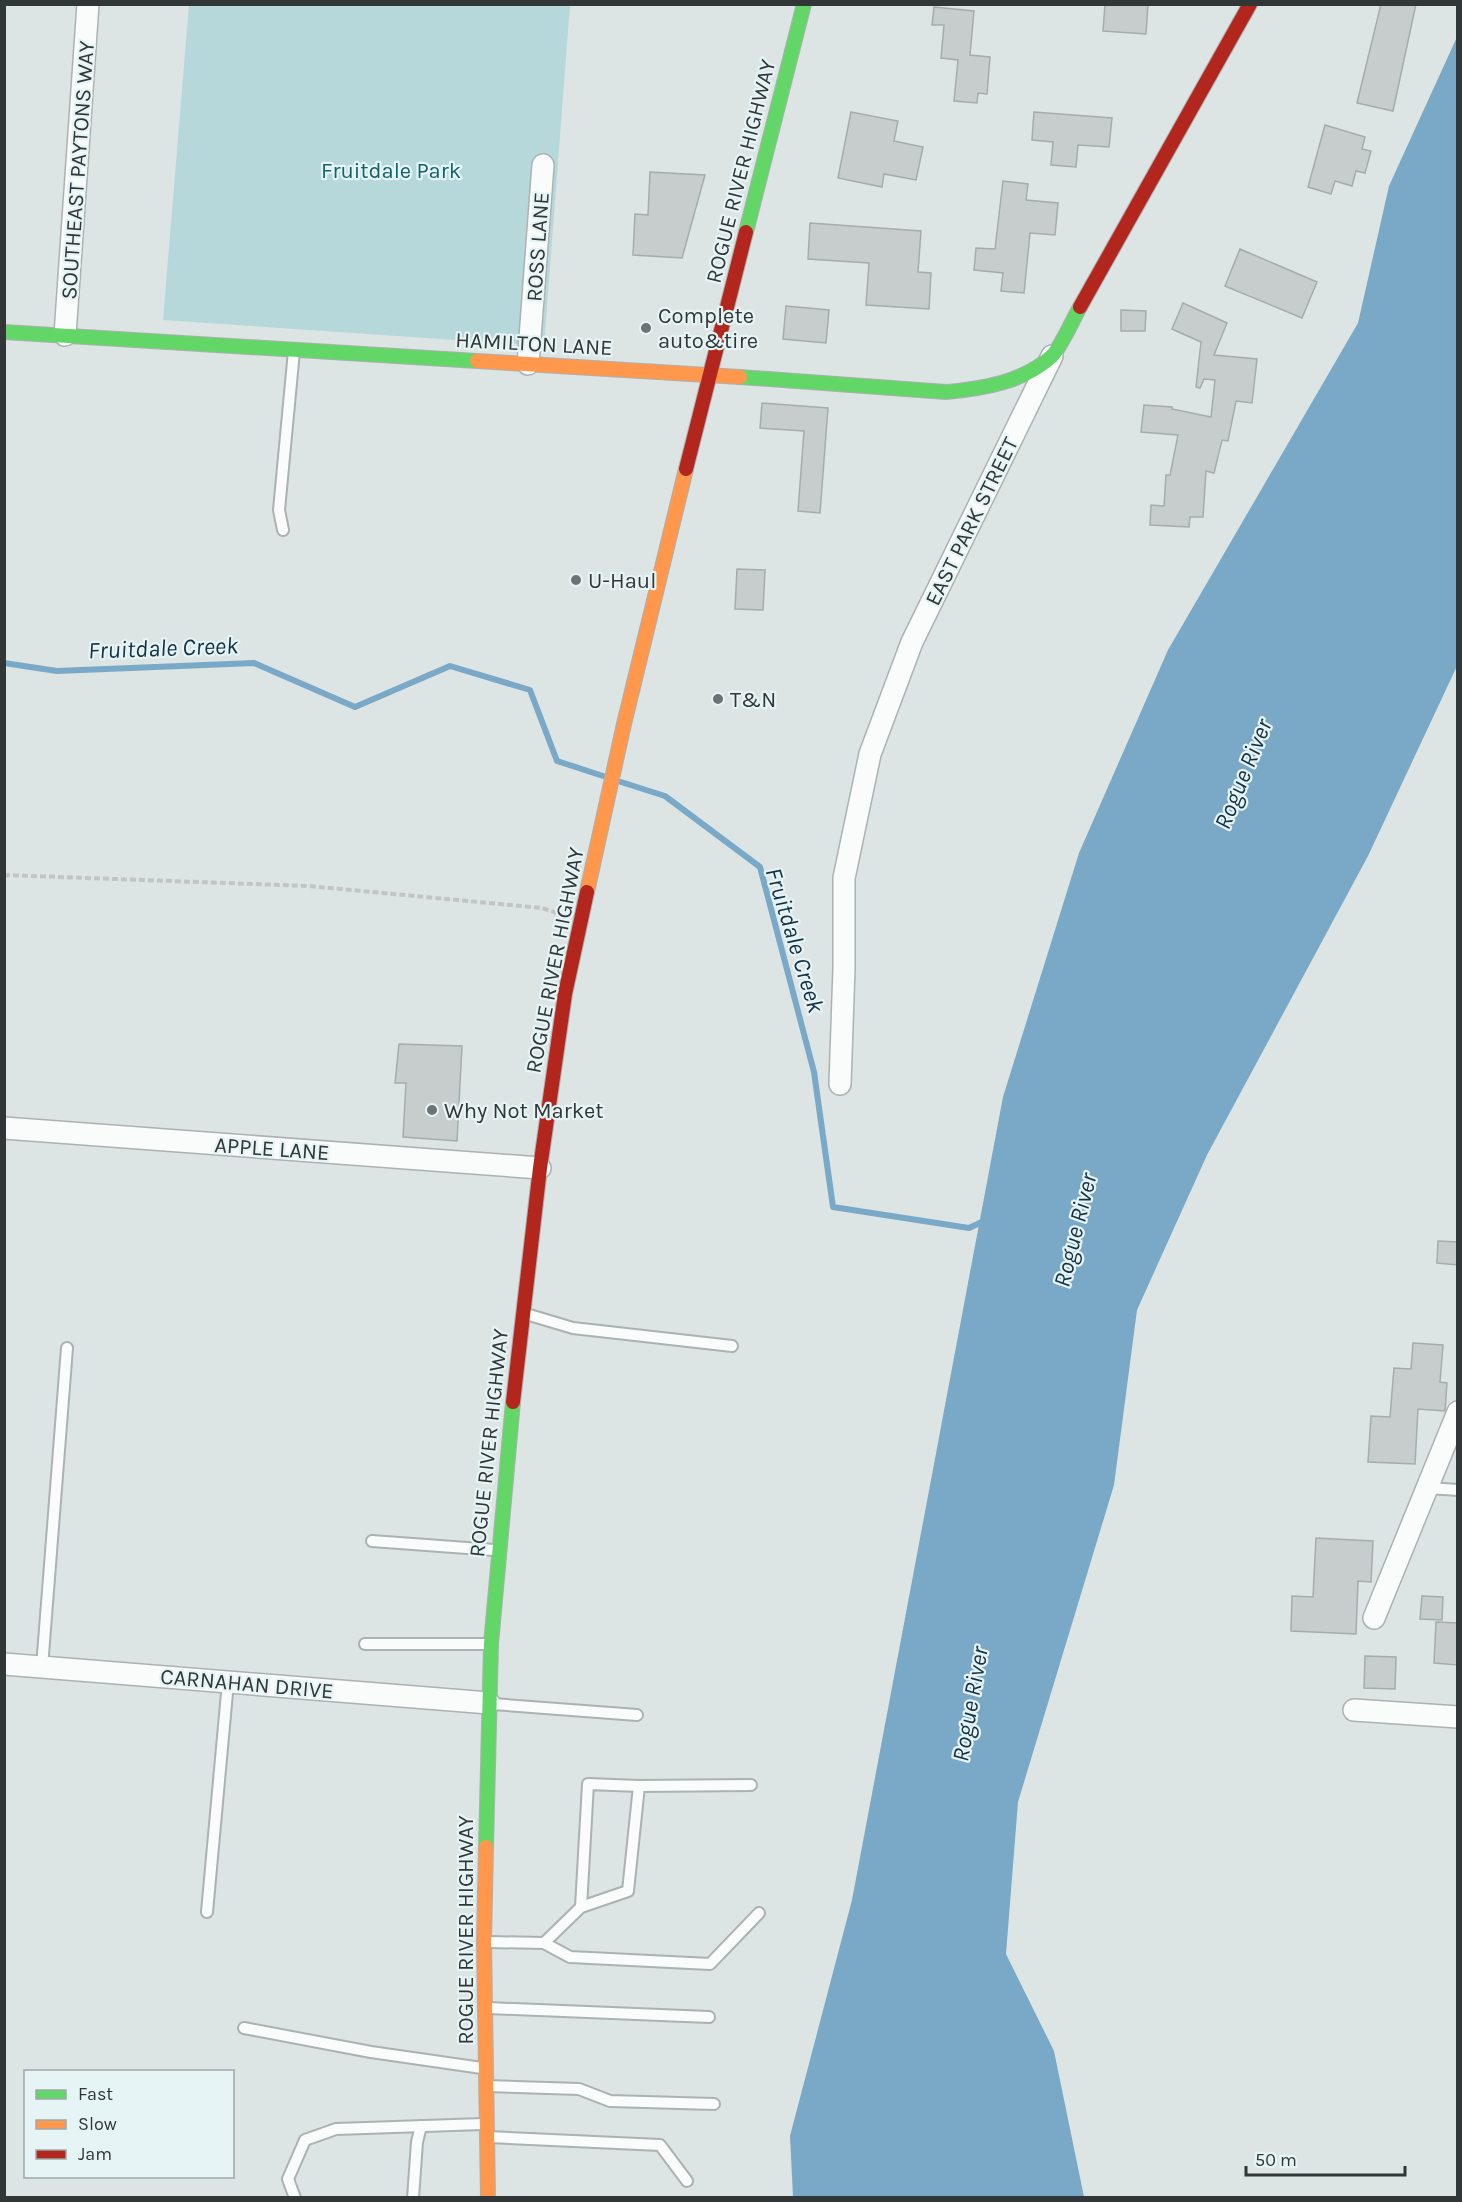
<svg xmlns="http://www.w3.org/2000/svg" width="1462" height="2202" font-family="Karla,sans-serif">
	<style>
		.green { fill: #b7d8db }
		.water { fill: #79a9c7 }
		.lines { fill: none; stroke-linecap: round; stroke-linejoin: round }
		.stream { stroke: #79a9c7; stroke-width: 6 }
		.building { fill: #c7cccd; stroke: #a6acac; stroke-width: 1.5 }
		.lane-casing { stroke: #acb1b1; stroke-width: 14 }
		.street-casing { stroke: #acb1b1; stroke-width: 24 }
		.fast-casing { stroke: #acb1b1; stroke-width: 16 }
		.slow-casing { stroke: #acb1b1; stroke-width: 16 }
		.jam-casing { stroke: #acb1b1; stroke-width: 16 }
		.path { stroke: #c2c4c5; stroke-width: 4; stroke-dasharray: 6 3; stroke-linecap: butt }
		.lane { stroke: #fafbfb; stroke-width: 10 }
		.street { stroke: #fafbfb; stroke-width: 21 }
		.fast { stroke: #63d668; stroke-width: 14 }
		.slow { stroke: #ff974d; stroke-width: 14 }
		.jam { stroke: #b3261e; stroke-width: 14 }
		.poi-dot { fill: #6d7374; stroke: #e6f4f5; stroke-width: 2 }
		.labels { text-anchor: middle; stroke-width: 4.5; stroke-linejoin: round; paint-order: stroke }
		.street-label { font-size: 22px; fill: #313637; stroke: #e6f4f5 }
		.park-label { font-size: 22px; fill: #0f6369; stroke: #e6f4f5 }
		.poi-label { font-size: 22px; fill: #313637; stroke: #e6f4f5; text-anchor: start }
		.water-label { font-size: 24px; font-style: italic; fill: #143144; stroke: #e6f4f5 }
	</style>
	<rect width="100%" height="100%" fill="#dce4e4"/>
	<path class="green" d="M189 5H570L544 346 163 320Z"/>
	<path class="water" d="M1457 37V666L1368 856 1207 1155 1137 1310 1114 1485 1018 1802 1006 1954 1054 2051 1084 2197H793L790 2136 852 1900 1003 1097 1079 853 1168 650 1358 323 1389 186Z"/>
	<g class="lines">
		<g class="stream">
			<path d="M4 663 57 671 254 663 355 707 450 666 530 690 557 761 603 776"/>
			<path d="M621 782 665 796 760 867 814 1072 833 1207 969 1228 984 1221"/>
		</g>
	</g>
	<g class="building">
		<path d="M1105 4H1148L1146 34 1103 31Z"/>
		<path d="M1381 4H1416L1393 111 1357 103Z"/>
		<path d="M934 7 974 11 970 55 990 57 987 94 978 93 977 103 954 101 958 60 941 58 944 25H932Z"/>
		<path d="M851 112 898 121 894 141 923 147 916 180 884 174 882 187 838 178Z"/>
		<path d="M1034 112 1112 118 1109 147 1078 145 1076 167 1051 165 1053 142 1032 140Z"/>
		<path d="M1325 125 1365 137 1362 149 1371 151 1365 173 1356 171 1352 186 1335 181 1331 194 1308 187Z"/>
		<path d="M650 172 705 175 682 258 633 255 635 214 648 215Z"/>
		<path d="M1003 181 1028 184 1026 200 1058 203 1055 235 1030 233 1024 293 1001 291 1003 273 974 270 976 248 995 249Z"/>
		<path d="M810 223 921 231 918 272 931 273 929 309 866 305 869 263 808 259Z"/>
		<path d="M1240 249 1317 282 1302 318 1225 286Z"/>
		<path d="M1183 303 1227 323 1214 355 1257 359 1252 403 1236 401 1228 441 1222 440 1214 473 1206 471 1203 517H1190L1189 527 1150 525 1151 505 1164 506 1166 475H1170L1178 435 1141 432 1144 405 1172 407V409L1211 417 1215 380 1204 379 1200 388 1196 387 1201 342 1172 329Z"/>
		<path d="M786 306 829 310 826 343 783 339Z"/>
		<path d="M1121 310 1146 311 1145 331H1121Z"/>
		<path d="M762 403 828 408 820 513 798 511 804 431 760 428Z"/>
		<path d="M737 569 765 570 763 610 735 609Z"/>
		<path d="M399 1044 462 1046 457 1141 403 1137 406 1083H395Z"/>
		<path d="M1438 1241 1458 1242V1265L1437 1263Z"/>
		<path d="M1413 1343 1443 1345 1440 1382 1447 1383 1445 1411 1418 1409 1415 1464 1368 1462 1371 1416 1390 1417 1394 1368 1411 1369Z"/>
		<path d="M1316 1538 1373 1541 1371 1582 1358 1581 1356 1634 1291 1631 1292 1596 1313 1597Z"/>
		<path d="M1422 1596 1443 1597 1442 1620 1420 1619Z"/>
		<path d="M1436 1622 1458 1623V1665L1434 1663Z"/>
		<path d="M1365 1656 1396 1657 1395 1689 1364 1688Z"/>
	</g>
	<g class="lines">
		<g class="lane-casing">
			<g id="lane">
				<path d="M283 530 279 510 294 351"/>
				<path d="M526 1314 573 1328 732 1346"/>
				<path d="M1428 1488 1458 1490"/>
				<path d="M372 1541 494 1550"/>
				<path d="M365 1644H487"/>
				<path d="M42 1667 67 1348"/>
				<path d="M493 1704 637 1715"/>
				<path d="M581 1907 588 1784 639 1786"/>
				<path d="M207 1912 228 1682"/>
				<path d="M488 1942 544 1943 570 1957 710 1964 759 1913"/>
				<path d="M544 1943 581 1907 628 1891 639 1786 751 1785"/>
				<path d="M488 2008 709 2017"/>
				<path d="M244 2028 371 2052 482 2068"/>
				<path d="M489 2086 579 2089 610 2101 714 2104"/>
				<path d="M489 2137 660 2145 687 2181"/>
				<path d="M295 2198 288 2179 305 2140 336 2129 483 2124"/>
				<path d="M413 2198 417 2142 421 2126"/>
			</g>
		</g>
		<g class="street-casing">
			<g id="street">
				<path d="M65 335 88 4"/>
				<path d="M528 364 543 165"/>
				<path d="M840 1084 844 968V878L870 754 912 642 1052 356"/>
				<path d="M4 1128 540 1168"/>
				<path d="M1374 1618 1458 1412"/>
				<path d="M4 1664 489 1703"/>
				<path d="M1354 1710 1458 1717"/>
			</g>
		</g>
		<g class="fast-casing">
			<g id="fast">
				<path d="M746 232 804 4"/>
				<path d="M4 332 477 361"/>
				<path d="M740 377 946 392C982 389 1024 382 1052 356 1061 347 1073 319 1080 307"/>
				<path d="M486 1847 491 1644 513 1402"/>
			</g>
		</g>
		<g class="slow-casing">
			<g id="slow">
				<path d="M477 361 740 377"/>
				<path d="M587 892 624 724 686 469"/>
				<path d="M486 1847 484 1942 488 2198"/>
			</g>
		</g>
		<g class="jam-casing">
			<g id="jam">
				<path d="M1080 307 1250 4"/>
				<path d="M686 469 746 232"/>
				<path d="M513 1402 540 1168 565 994 587 892"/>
			</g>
		</g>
		<path class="path" d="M4 875 309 886 542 908 557 913"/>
		<use href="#lane" class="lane"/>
		<use href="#street" class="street"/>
		<use href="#fast" class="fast"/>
		<use href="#slow" class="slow"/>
		<use href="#jam" class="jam"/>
	</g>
	<g class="poi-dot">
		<circle cx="646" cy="328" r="6"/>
		<circle cx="576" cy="580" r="6"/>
		<circle cx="718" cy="699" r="6"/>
		<circle cx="432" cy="1110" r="6"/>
	</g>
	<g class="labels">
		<g class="street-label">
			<text transform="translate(77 170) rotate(-86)" y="8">SOUTHEAST PAYTONS WAY</text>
			<text transform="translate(740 171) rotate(-76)" y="8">ROGUE RIVER HIGHWAY</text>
			<text transform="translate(537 247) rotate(-86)" y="8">ROSS LANE</text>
			<text transform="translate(534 343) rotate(3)" y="8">HAMILTON LANE</text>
			<text transform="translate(971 521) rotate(-64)" y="8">EAST PARK STREET</text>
			<text transform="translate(554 960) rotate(-79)" y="8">ROGUE RIVER HIGHWAY</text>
			<text transform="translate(272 1148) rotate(4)" y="8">APPLE LANE</text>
			<text transform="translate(488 1443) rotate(-84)" y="8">ROGUE RIVER HIGHWAY</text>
			<text transform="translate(247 1683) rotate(5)" y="8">CARNAHAN DRIVE</text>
			<text transform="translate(465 1930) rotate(-90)" y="8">ROGUE RIVER HIGHWAY</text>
		</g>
		<g class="park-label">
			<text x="391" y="178">Fruitdale Park</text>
		</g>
		<g class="poi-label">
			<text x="658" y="323">Complete<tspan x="658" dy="25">auto&amp;tire</tspan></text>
			<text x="588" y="588">U-Haul</text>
			<text x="730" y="707">T&amp;N</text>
			<text x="444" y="1118">Why Not Market</text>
		</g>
		<g class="water-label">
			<text transform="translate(163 648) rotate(-2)" y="8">Fruitdale Creek</text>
			<text transform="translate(1243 774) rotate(-68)" y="8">Rogue River</text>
			<text transform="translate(795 940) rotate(73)" y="8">Fruitdale Creek</text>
			<text transform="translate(1075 1230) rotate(-76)" y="8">Rogue River</text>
			<text transform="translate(970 1704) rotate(-80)" y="8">Rogue River</text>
		</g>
	</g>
	<rect width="1462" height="2202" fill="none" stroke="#313637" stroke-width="12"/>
	<rect x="24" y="2070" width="210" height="108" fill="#e6f4f5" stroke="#9ea8a9" stroke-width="1.5"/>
	<rect x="36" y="2090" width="30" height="9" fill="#63d668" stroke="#9ea8a9" stroke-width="1.5"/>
	<text x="78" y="2100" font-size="18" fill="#313637">Fast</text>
	<rect x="36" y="2120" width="30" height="9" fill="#ff974d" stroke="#9ea8a9" stroke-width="1.5"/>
	<text x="78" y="2130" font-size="18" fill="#313637">Slow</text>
	<rect x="36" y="2150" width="30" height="9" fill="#b3261e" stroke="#9ea8a9" stroke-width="1.5"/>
	<text x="78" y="2160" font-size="18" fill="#313637">Jam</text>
	<path d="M1246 2166v9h159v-9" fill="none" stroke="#313637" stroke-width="3"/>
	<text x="1255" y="2166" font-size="18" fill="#313637" stroke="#e6f4f5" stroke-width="4.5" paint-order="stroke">50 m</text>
</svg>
